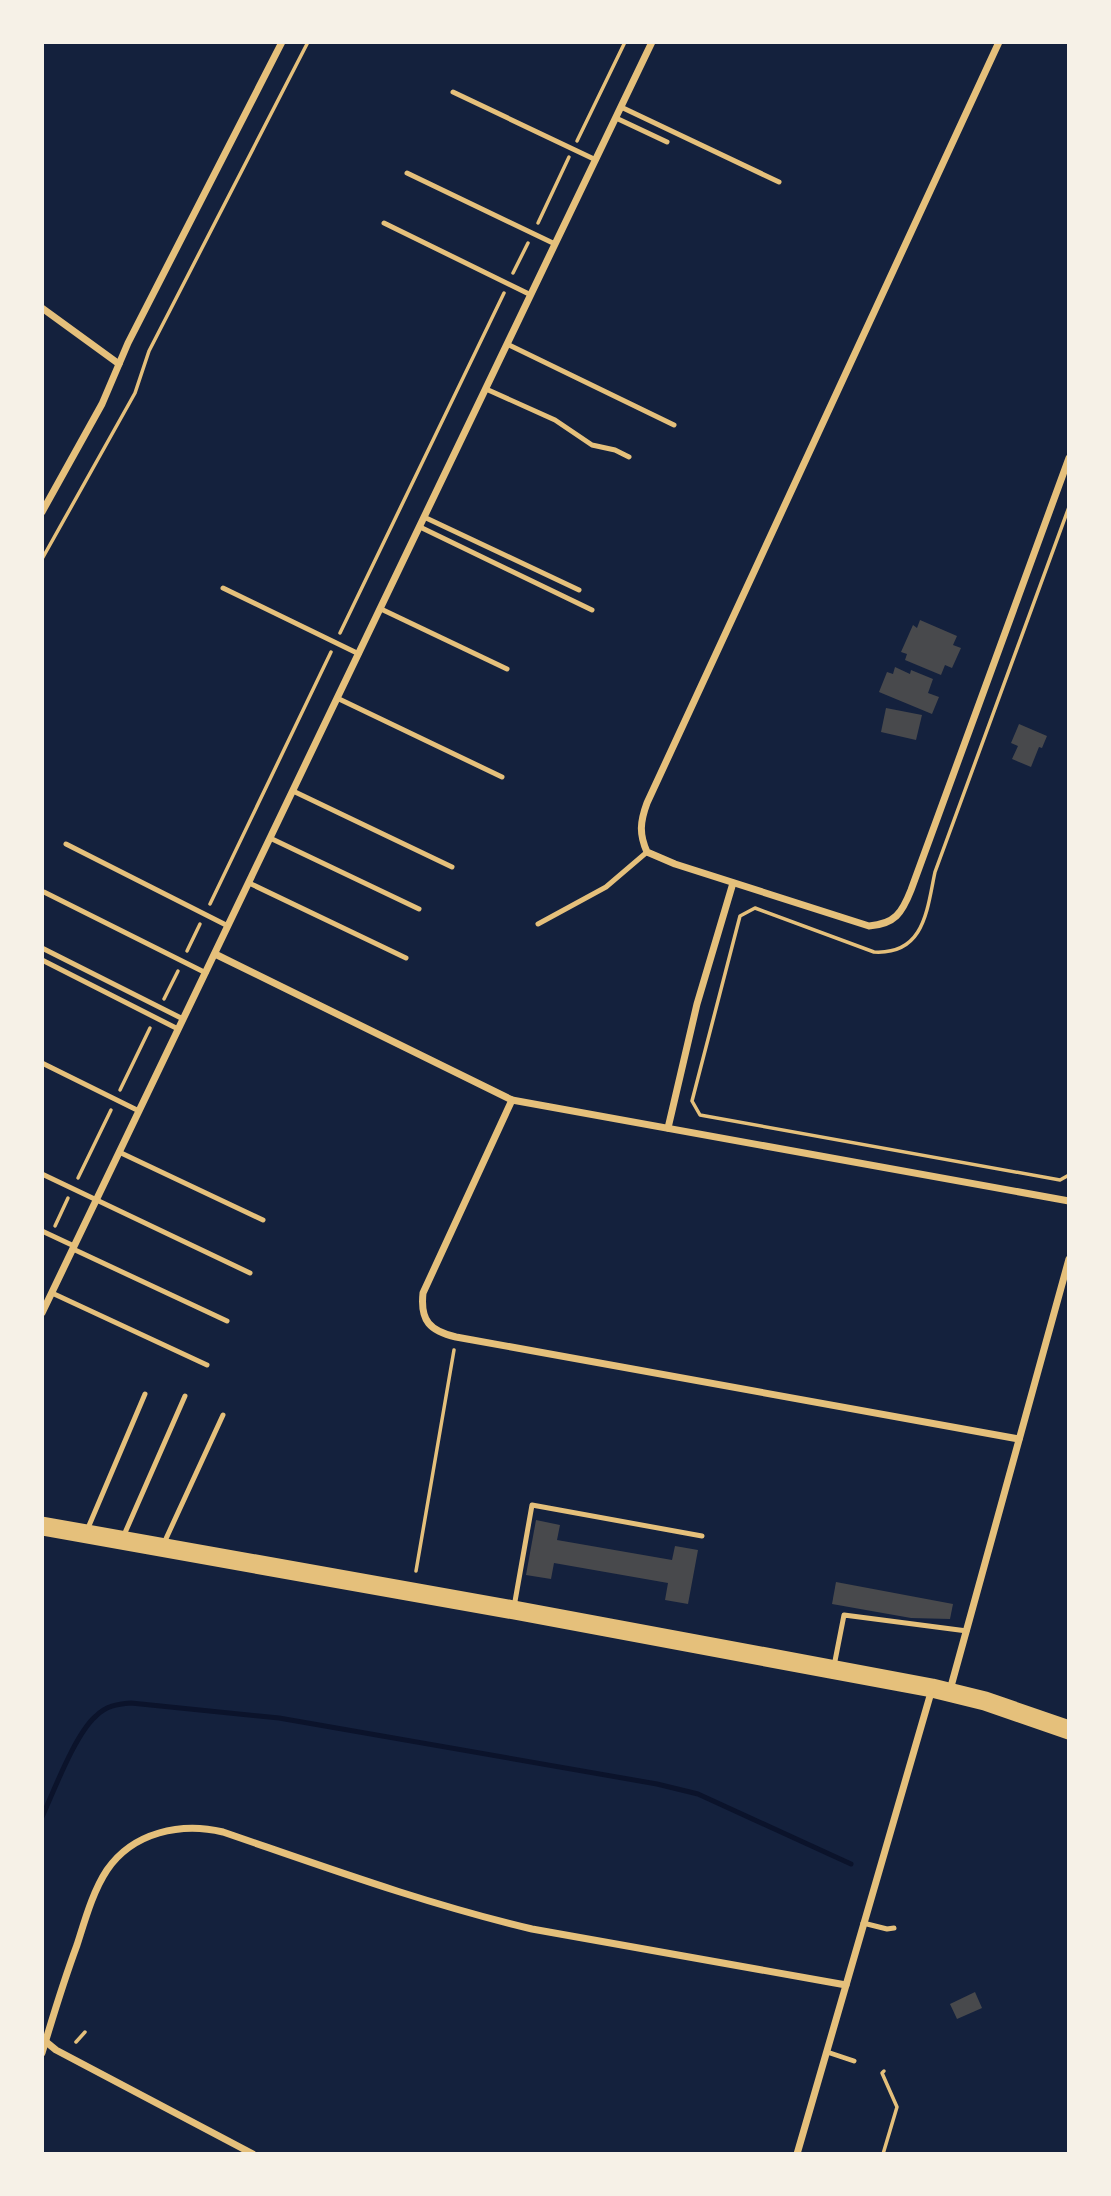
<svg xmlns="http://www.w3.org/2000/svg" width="1111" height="2196" font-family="'Libre Baskerville',serif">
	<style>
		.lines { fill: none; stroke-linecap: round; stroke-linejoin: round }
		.stream { stroke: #0b132b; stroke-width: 5 }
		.building { fill: #48494c }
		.path { stroke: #e5c07b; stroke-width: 3.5 }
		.service { stroke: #e5c07b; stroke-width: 5 }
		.minor { stroke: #e5c07b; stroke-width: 7 }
		.trunk { stroke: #e5c07b; stroke-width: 19 }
	</style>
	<rect width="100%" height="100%" fill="#14213d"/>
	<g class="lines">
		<path class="stream" d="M42 1817C54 1791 75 1734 96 1716 106 1706 117 1704 131 1703L279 1718 657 1784 698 1794 851 1864"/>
	</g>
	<g class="building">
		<path d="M920 620 957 636 953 645 961 648 952 668 945 665 941 675 905 660 907 654 901 652 913 625 917 628Z"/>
		<path d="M895 667 910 674 911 670 933 679 928 693 939 697 932 714 879 692 887 672 893 674Z"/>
		<path d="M886 708 922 715 916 740 881 732Z"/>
		<path d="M1019 724 1047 736 1042 748 1039 747 1031 767 1012 759 1018 746 1011 743Z"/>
		<path d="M536 1520 560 1525 557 1540 672 1560 675 1546 698 1550 688 1604 665 1600 668 1583 554 1563 551 1579 526 1575Z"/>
		<path d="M836 1582 953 1604 950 1619 911 1618 832 1604Z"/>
		<path d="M975 1992 982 2008 957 2019 950 2004Z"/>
	</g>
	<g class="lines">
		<g class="path">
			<path d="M577 141 625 42"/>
			<path d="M538 223 569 157"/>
			<path d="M513 273 528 243"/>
			<path d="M1069 507 935 872C927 909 925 955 874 952L755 908 740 916 692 1101 700 1115 1060 1180 1069 1175"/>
			<path d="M42 559 135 393 149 351 308 42"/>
			<path d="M340 633 504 293"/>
			<path d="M210 904 331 652"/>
			<path d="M187 951 200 924"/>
			<path d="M164 999 178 971"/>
			<path d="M120 1090 150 1028"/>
			<path d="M78 1178 111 1110"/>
			<path d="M55 1226 68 1198"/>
			<path d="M416 1571 454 1350"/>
			<path d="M76 2042 85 2032"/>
			<path d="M883 2154 897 2107 882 2073 884 2071"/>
		</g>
		<g class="service">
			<path d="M453 92 596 160"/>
			<path d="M621 107 779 182"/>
			<path d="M616 118 667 142"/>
			<path d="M407 173 555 244"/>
			<path d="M384 223 531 295"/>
			<path d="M507 344 674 425"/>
			<path d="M486 389 555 420 592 445 615 450 629 457"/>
			<path d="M424 517 579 590"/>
			<path d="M420 527 592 610"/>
			<path d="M223 588 359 654"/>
			<path d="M381 609 507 669"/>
			<path d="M337 698 502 777"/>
			<path d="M293 791 452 867"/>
			<path d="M270 838 419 909"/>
			<path d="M66 844 228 926"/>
			<path d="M249 883 406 958"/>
			<path d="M44 892 206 973"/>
			<path d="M538 924 606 887 647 852"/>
			<path d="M42 948 183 1019"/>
			<path d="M42 960 178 1029"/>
			<path d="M42 1063 139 1111"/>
			<path d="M119 1152 263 1220"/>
			<path d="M42 1174 250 1273"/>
			<path d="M42 1231 74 1246"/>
			<path d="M73 1249 227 1321"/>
			<path d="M52 1293 207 1365"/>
			<path d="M88 1528 145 1394"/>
			<path d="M124 1535 185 1396"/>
			<path d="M164 1543 223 1415"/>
			<path d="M514 1607 532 1505 702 1536"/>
			<path d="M834 1666 844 1615 967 1631"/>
			<path d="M863 1923 887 1929 894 1928"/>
			<path d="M827 2052 854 2061"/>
		</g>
		<g class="minor">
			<path d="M999 42 647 803C640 822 639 834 647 852L675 864 869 926C895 924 902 913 911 890L1069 458"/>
			<path d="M42 308 119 364"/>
			<path d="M42 512 102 404 128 343 282 42"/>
			<path d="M215 954 512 1100 1069 1201"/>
			<path d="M512 1100 423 1293C420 1321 430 1331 456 1337L1019 1439"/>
			<path d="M668 1128 697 1004 733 883"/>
			<path d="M42 1313 652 42"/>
			<path d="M950 1690 1069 1259"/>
			<path d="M45 2041 56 2050 253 2154"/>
			<path d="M42 2053C53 2016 64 1980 77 1945 85 1920 93 1891 107 1870 133 1832 181 1822 223 1832 325 1867 426 1904 532 1929L846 1985"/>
			<path d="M797 2154 932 1689"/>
		</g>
		<path class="trunk" d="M42 1526 514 1610 932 1688 985 1701 1069 1730"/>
	</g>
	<rect width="1111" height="2196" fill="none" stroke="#f6f1e7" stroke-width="88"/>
</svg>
